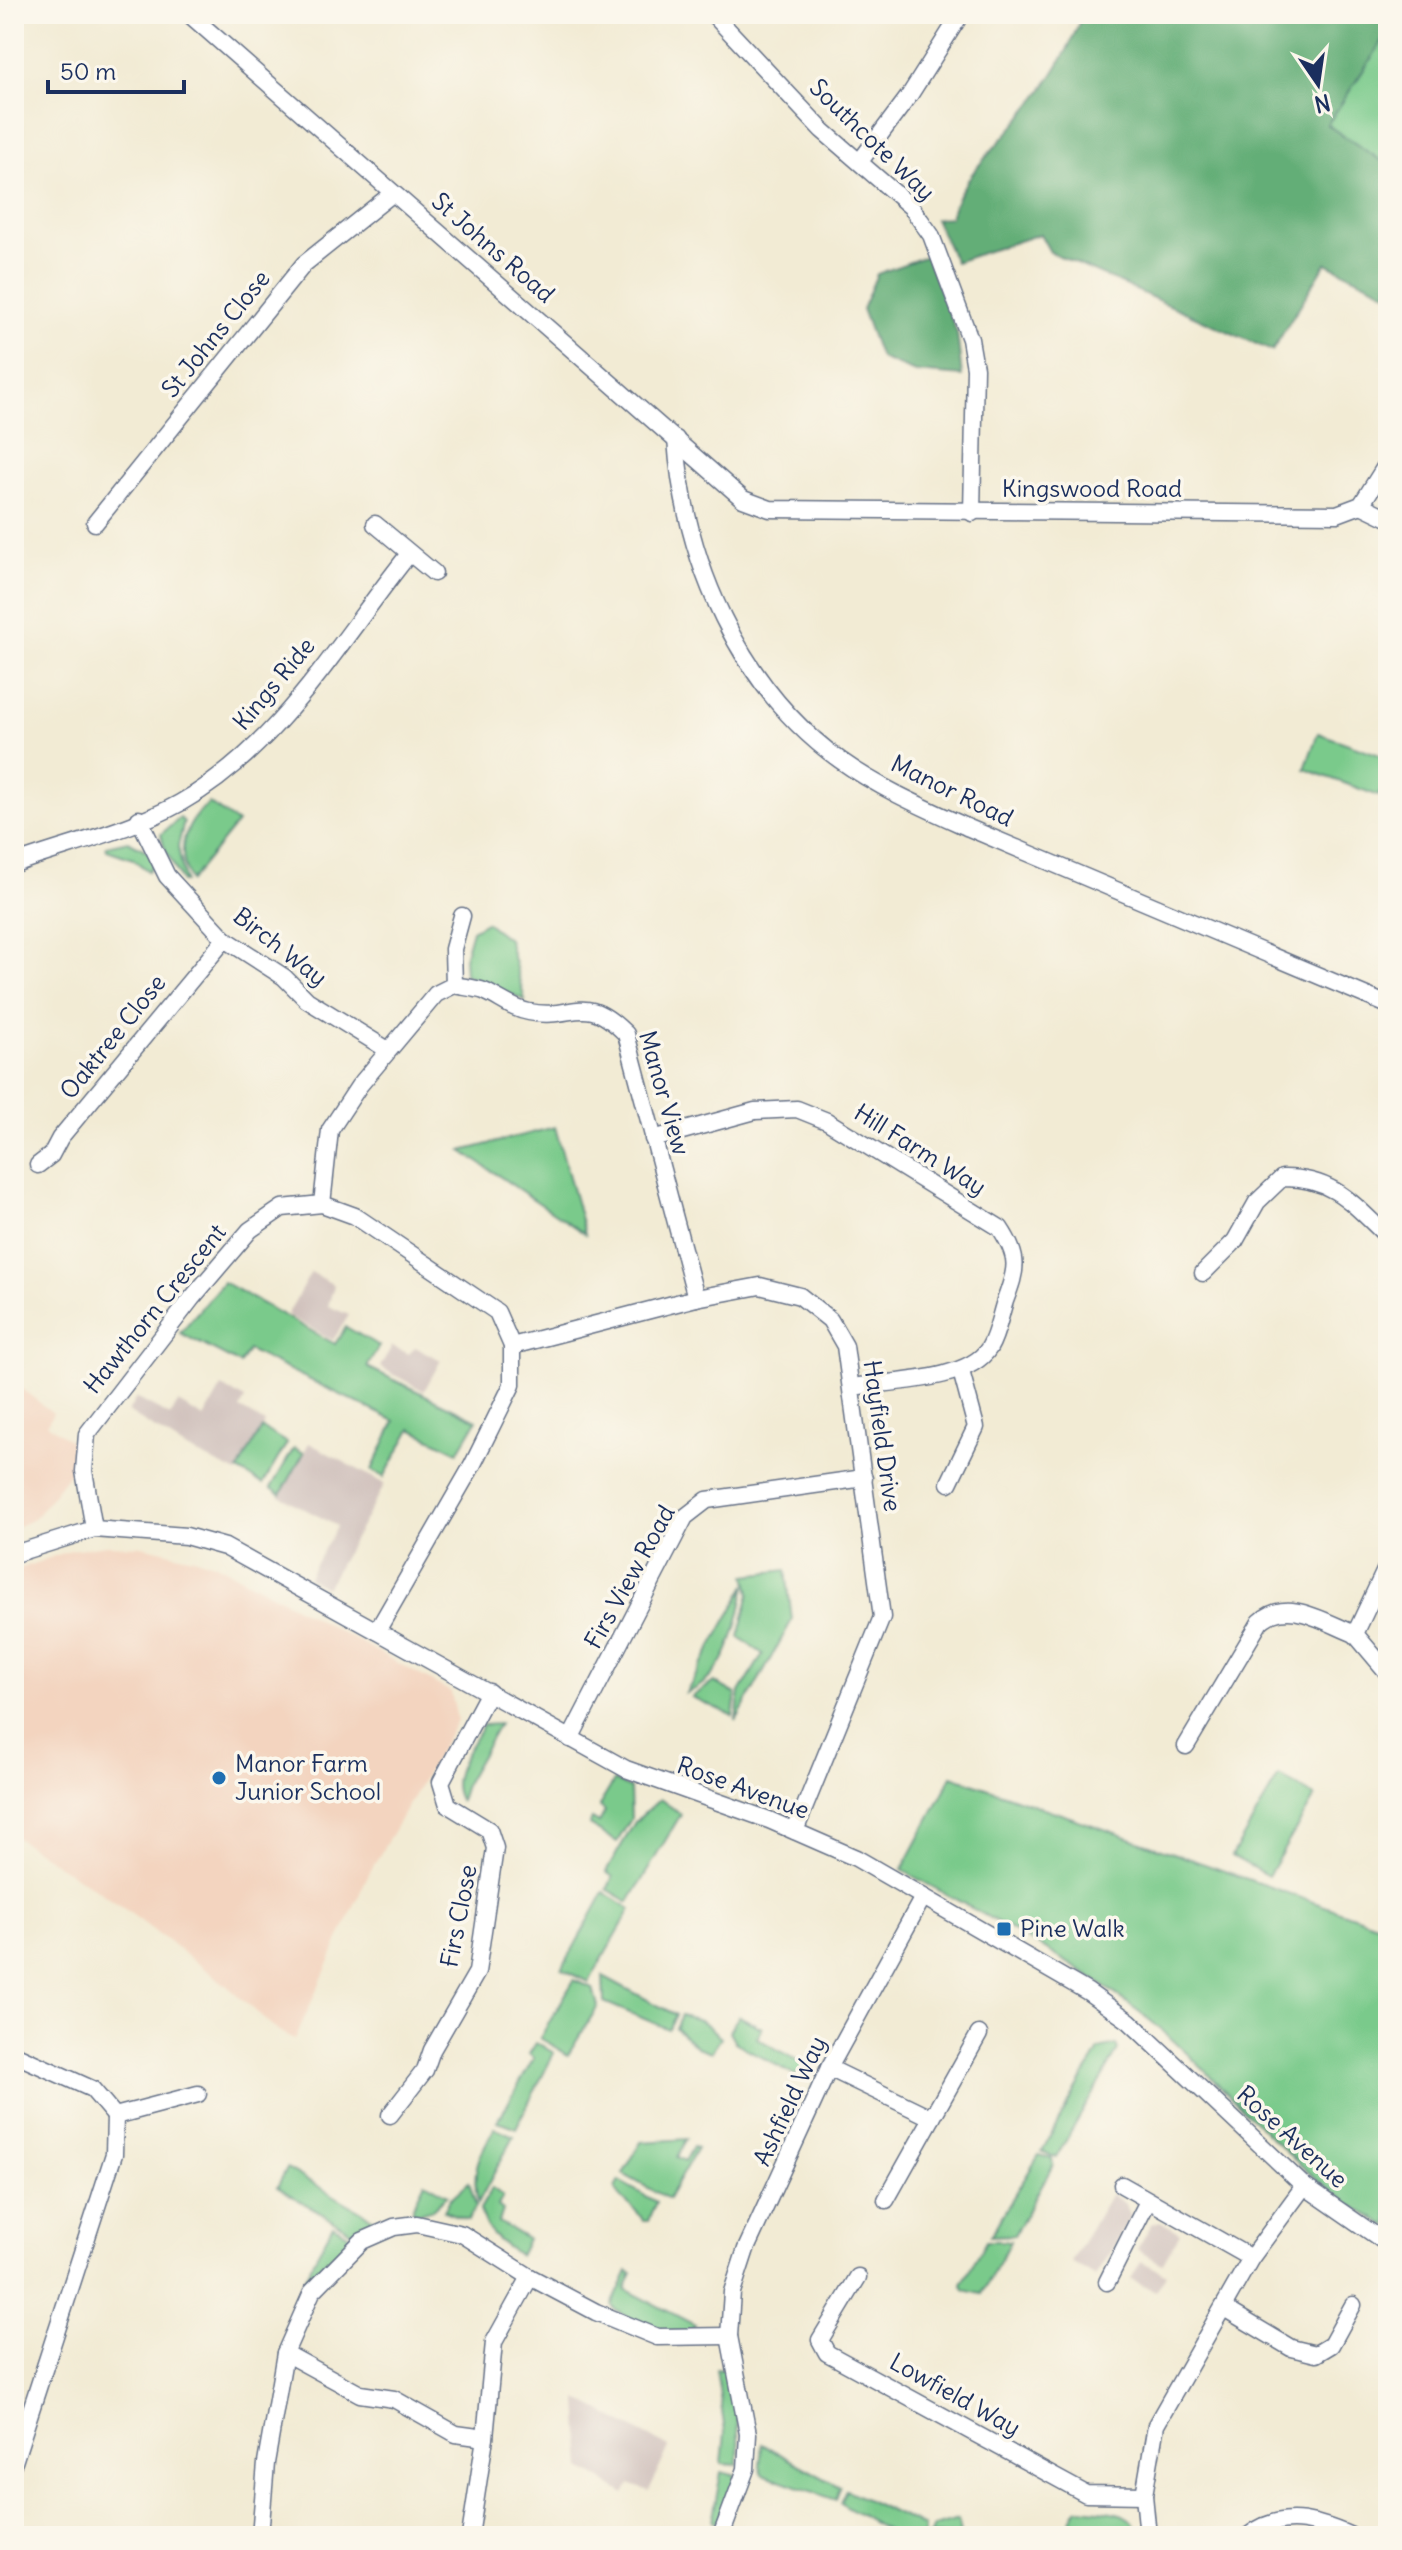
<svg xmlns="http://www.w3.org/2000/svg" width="1402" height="2550" font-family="Delius,sans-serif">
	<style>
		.built { fill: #f3d4bf }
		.industrial { fill: #cfc0bb }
		.green { fill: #7aca8b; stroke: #4a7c74; stroke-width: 2 }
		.forest { fill: #63ae77; stroke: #3f6e6a; stroke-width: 2 }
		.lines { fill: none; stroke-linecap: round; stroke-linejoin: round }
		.minor-casing { stroke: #667187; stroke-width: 19 }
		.minor { stroke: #fff; stroke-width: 16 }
		.poi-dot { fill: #1f6fb2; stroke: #fbf7ec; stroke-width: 3 }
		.labels { text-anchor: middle; stroke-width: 7; stroke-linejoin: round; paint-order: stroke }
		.street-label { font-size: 24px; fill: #1b2f5e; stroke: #fbf7ec }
		.poi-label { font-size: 24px; fill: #1b2f5e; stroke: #fbf7ec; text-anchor: start }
	</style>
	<rect width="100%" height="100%" fill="#fbf7ec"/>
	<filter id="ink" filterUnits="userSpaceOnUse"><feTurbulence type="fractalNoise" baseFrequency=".0125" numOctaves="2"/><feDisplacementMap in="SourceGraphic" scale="16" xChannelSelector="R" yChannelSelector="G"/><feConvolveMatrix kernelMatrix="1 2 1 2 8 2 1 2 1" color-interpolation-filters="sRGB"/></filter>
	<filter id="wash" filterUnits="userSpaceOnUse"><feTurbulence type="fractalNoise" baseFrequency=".006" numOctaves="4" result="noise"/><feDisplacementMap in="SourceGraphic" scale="32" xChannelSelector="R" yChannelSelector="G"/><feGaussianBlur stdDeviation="1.8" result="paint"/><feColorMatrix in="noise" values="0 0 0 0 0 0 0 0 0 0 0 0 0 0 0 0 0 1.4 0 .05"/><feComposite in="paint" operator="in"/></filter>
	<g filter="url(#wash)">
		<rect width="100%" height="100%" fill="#f2ebd4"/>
		<g class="built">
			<path d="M14 1383 53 1413 47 1424 70 1441 71 1471 34 1519 14 1528Z"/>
			<path d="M106 1545 142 1546 214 1563 451 1692 457 1720 367 1877 295 2039 277 2030 225 1984 118 1904 14 1836V1571L71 1550Z"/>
		</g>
		<g class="industrial">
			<path d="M311 1272 334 1285 328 1306 349 1315 333 1340 287 1315Z"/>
			<path d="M392 1346 409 1354 415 1347 441 1360 424 1391 380 1367Z"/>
			<path d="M222 1387 245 1399 240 1409 265 1423 237 1473 185 1448 128 1412 136 1398 170 1416 178 1403 204 1418Z"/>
			<path d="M309 1443 385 1484 326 1588 308 1577 337 1526 280 1496Z"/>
			<path d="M1111 2194 1124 2202 1130 2217 1096 2277 1071 2262Z"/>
			<path d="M1160 2221 1180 2233 1162 2264 1137 2249 1152 2224Z"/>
			<path d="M1141 2261 1166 2274 1156 2291 1131 2279Z"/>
			<path d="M578 2399 669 2447 649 2491 630 2484 625 2494 582 2468Z"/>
		</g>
		<g class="green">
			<path d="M1388 33V165L1327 125Z"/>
			<path d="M1318 733 1388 758V772L1379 796 1305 769Z"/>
			<path d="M209 803 237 823 190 881C176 848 183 826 209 803Z"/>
			<path d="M180 818 184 822 178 846 185 882H182L164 847 161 834Z"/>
			<path d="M128 841 149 852 154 864 148 871 133 859 107 850 106 846Z"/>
			<path d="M486 922 508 939 525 1000 465 975 464 958 472 930Z"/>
			<path d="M555 1127 585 1234 462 1151Z"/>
			<path d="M223 1282 335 1344 346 1327 379 1346 367 1367 477 1420 458 1452 411 1429 384 1477 372 1470 395 1421 248 1350 240 1364 180 1333Z"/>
			<path d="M262 1428 287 1443 263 1484 238 1470Z"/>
			<path d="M294 1448 304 1453 281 1494 271 1488Z"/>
			<path d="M786 1570 792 1620 736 1721 740 1692 763 1654 739 1637 750 1593 746 1575Z"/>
			<path d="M746 1585C737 1626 729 1677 686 1693Z"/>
			<path d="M714 1682 736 1694 733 1716 692 1697Z"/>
			<path d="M499 1724 466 1782 460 1801C444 1777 471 1747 483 1725Z"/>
			<path d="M952 1776 1388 1928V2226C1290 2177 1226 2080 1141 2013 1068 1956 982 1915 902 1870Z"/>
			<path d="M1279 1776 1315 1797 1268 1876 1232 1856Z"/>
			<path d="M614 1781 630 1788 631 1819 617 1842 589 1825 592 1819 599 1823 605 1811 599 1806Z"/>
			<path d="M660 1799 681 1814 629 1902 607 1889 613 1877 606 1872 635 1822Z"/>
			<path d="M604 1892 631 1909 589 1982 562 1969Z"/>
			<path d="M603 1976 676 2015 668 2029 604 2002Z"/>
			<path d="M574 1980 593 1988 598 2006 568 2055 540 2038Z"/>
			<path d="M681 2015 700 2020 721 2037 711 2052 697 2047 675 2028Z"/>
			<path d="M739 2016 762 2028 757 2038 813 2069 794 2075 735 2042 729 2031Z"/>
			<path d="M536 2043 554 2053 516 2128 498 2121 534 2058 529 2054Z"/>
			<path d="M1116 2045 1118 2050 1056 2158 1042 2151 1099 2049Z"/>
			<path d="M495 2128 514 2136 478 2203C471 2172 478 2155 495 2128Z"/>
			<path d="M687 2139 677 2157 685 2161 693 2147 697 2148 668 2199 623 2174 641 2142Z"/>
			<path d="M1039 2155 1052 2158 1053 2165 1014 2235 990 2236Z"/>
			<path d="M287 2168 379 2222 356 2234 277 2187Z"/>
			<path d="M619 2181 656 2202 648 2221H643C637 2206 621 2203 615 2188Z"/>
			<path d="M425 2182 448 2195 432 2209 413 2215V2206Z"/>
			<path d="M469 2182 476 2206 468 2220 444 2211 450 2199Z"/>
			<path d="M492 2188 503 2196 498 2206 503 2210 499 2222 527 2239 519 2255C499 2242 485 2233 480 2209Z"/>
			<path d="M333 2225 354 2238 311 2279H304Z"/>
			<path d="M986 2241H1010L982 2294 964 2290 962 2284Z"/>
			<path d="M628 2271 632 2273 625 2289 695 2325 689 2332H657L615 2310 612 2305Z"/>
			<path d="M716 2369 726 2370C736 2405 740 2428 738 2465L722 2464 725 2432Z"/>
			<path d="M762 2444 840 2487 836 2500 763 2474 760 2466Z"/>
			<path d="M721 2472 737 2476 717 2523 712 2522Z"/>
			<path d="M846 2490 924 2527V2536H896L840 2503Z"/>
			<path d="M1082 2508C1104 2512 1133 2507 1139 2536H1062L1077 2509Z"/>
			<path d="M958 2520 960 2536H929L933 2527Z"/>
		</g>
		<g class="forest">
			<path d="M1082 14H1388V33L1327 125 1388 165V293L1326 263 1272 351 1050 252 1040 234 955 262 935 219 950 217C962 175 995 150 1022 116 1047 86 1070 52 1082 14Z"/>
			<path d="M926 256 957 333 962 376 915 372 880 358 862 309 877 274Z"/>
		</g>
	</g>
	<g filter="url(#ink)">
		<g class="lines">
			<g class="minor-casing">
				<g id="minor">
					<path d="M189 14 743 499 770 509 1337 514 1361 505 1388 462"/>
					<path d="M713 14 822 130 911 207 931 235 970 339 975 368 972 513"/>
					<path d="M861 160 909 96 961 14"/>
					<path d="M676 439C684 559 739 688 840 760 879 788 925 808 969 828L1388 1005"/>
					<path d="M1361 505 1388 518"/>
					<path d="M95 523 304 264 393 193"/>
					<path d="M375 524 434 573"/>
					<path d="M139 819 167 876 225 939 284 977 307 1000 388 1050"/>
					<path d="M14 864C66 845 132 830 180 803 280 747 339 641 409 554"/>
					<path d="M454 985C463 987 475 988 484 991 500 998 512 1009 529 1012 576 1021 582 990 626 1034L696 1298"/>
					<path d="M653 1139 755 1111 797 1109 827 1121 1000 1228C1020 1258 1017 1269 1005 1301 1000 1316 997 1335 989 1348 968 1382 889 1381 852 1387"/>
					<path d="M38 1165 51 1155 60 1138 225 939"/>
					<path d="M322 1204 330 1130 359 1086 436 994 454 985 453 949 462 916"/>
					<path d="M1203 1273 1235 1241 1257 1202 1282 1178C1333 1177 1353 1204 1388 1237"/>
					<path d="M512 1346 696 1298 760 1286 800 1296 830 1320 845 1346 882 1617 795 1831"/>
					<path d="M949 1483 976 1427 961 1371"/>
					<path d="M94 1529 84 1471 87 1434 192 1298 250 1230 282 1208 322 1204 355 1216 497 1312 512 1346V1385L472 1466 377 1631"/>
					<path d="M14 1554 94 1529 186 1536 225 1547 626 1769 769 1820 856 1858 1088 1992 1129 2021 1304 2186 1388 2244"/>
					<path d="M1388 1564 1355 1634 1388 1673"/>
					<path d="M570 1739 685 1517 707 1500 864 1478"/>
					<path d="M1186 1746 1260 1622C1287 1596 1324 1622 1355 1634"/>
					<path d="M14 2054 92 2089 115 2116"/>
					<path d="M829 2068 932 2118"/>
					<path d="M390 2115 425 2070 432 2050 477 1972 495 1848 489 1830 448 1805 441 1782 489 1692"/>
					<path d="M115 2116 198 2094"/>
					<path d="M1122 2185 1251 2258"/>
					<path d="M886 2200 979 2034"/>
					<path d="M858 2277 820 2340 827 2353 1086 2494 1144 2495"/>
					<path d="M1107 2282 1148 2201"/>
					<path d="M1224 2308 1291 2348 1316 2354 1331 2345 1353 2305"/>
					<path d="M285 2353 360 2394 394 2399 456 2434 485 2438 470 2536"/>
					<path d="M485 2438 494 2342 530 2277"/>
					<path d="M14 2462 114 2154 115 2116"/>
					<path d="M260 2536 266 2463 285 2353 312 2292 362 2241 394 2227 417 2224 462 2234 530 2277 596 2312 657 2337 729 2336"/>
					<path d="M721 2536 746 2469 748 2434 729 2336 732 2292 746 2249 829 2068 923 1897"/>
					<path d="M1148 2536 1144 2495 1156 2425 1251 2258 1304 2186"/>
					<path d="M1248 2536C1281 2510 1315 2520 1351 2536"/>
				</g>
			</g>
			<use href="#minor" class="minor"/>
		</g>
	</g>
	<g class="poi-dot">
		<circle cx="219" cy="1778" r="8"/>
		<rect x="996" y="1921" width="16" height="16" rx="4"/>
	</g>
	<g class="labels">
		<g class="street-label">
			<text transform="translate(872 140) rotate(44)" y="8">Southcote Way</text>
			<text transform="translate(493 248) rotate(41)" y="8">St Johns Road</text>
			<text transform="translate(216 334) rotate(-51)" y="8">St Johns Close</text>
			<text x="1092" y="497">Kingswood Road</text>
			<text transform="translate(274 684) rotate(-50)" y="8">Kings Ride</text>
			<text transform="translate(952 791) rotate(26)" y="8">Manor Road</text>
			<text transform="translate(280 947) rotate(38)" y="8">Birch Way</text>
			<text transform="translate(113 1037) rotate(-51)" y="8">Oaktree Close</text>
			<text transform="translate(664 1093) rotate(74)" y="8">Manor View</text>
			<text transform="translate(920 1150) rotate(32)" y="8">Hill Farm Way</text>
			<text transform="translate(155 1309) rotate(-51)" y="8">Hawthorn Crescent</text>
			<text transform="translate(882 1436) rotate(82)" y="8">Hayfield Drive</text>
			<text transform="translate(630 1577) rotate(-61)" y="8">Firs View Road</text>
			<text transform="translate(743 1788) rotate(20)" y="8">Rose Avenue</text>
			<text transform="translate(459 1916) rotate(-79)" y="8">Firs Close</text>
			<text transform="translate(790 2101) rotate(-65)" y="8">Ashfield Way</text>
			<text transform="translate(1292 2137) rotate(42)" y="8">Rose Avenue</text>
			<text transform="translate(955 2395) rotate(29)" y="8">Lowfield Way</text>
		</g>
		<g class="poi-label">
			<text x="235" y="1772">Manor Farm<tspan x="235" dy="28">Junior School</tspan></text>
			<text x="1020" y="1937">Pine Walk</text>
		</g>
	</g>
	<rect width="1402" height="2550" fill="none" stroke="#fbf7ec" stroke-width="48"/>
	<g transform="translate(1318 84) rotate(167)" stroke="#fbf7ec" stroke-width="6" paint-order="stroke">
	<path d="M0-6L14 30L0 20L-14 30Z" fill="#1b2f5e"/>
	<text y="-12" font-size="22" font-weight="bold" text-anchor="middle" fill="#1b2f5e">N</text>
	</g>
	<path d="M48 80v12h136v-12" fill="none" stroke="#1b2f5e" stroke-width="4"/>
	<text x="60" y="80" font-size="24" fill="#1b2f5e" stroke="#fbf7ec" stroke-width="6" paint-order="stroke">50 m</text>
</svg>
